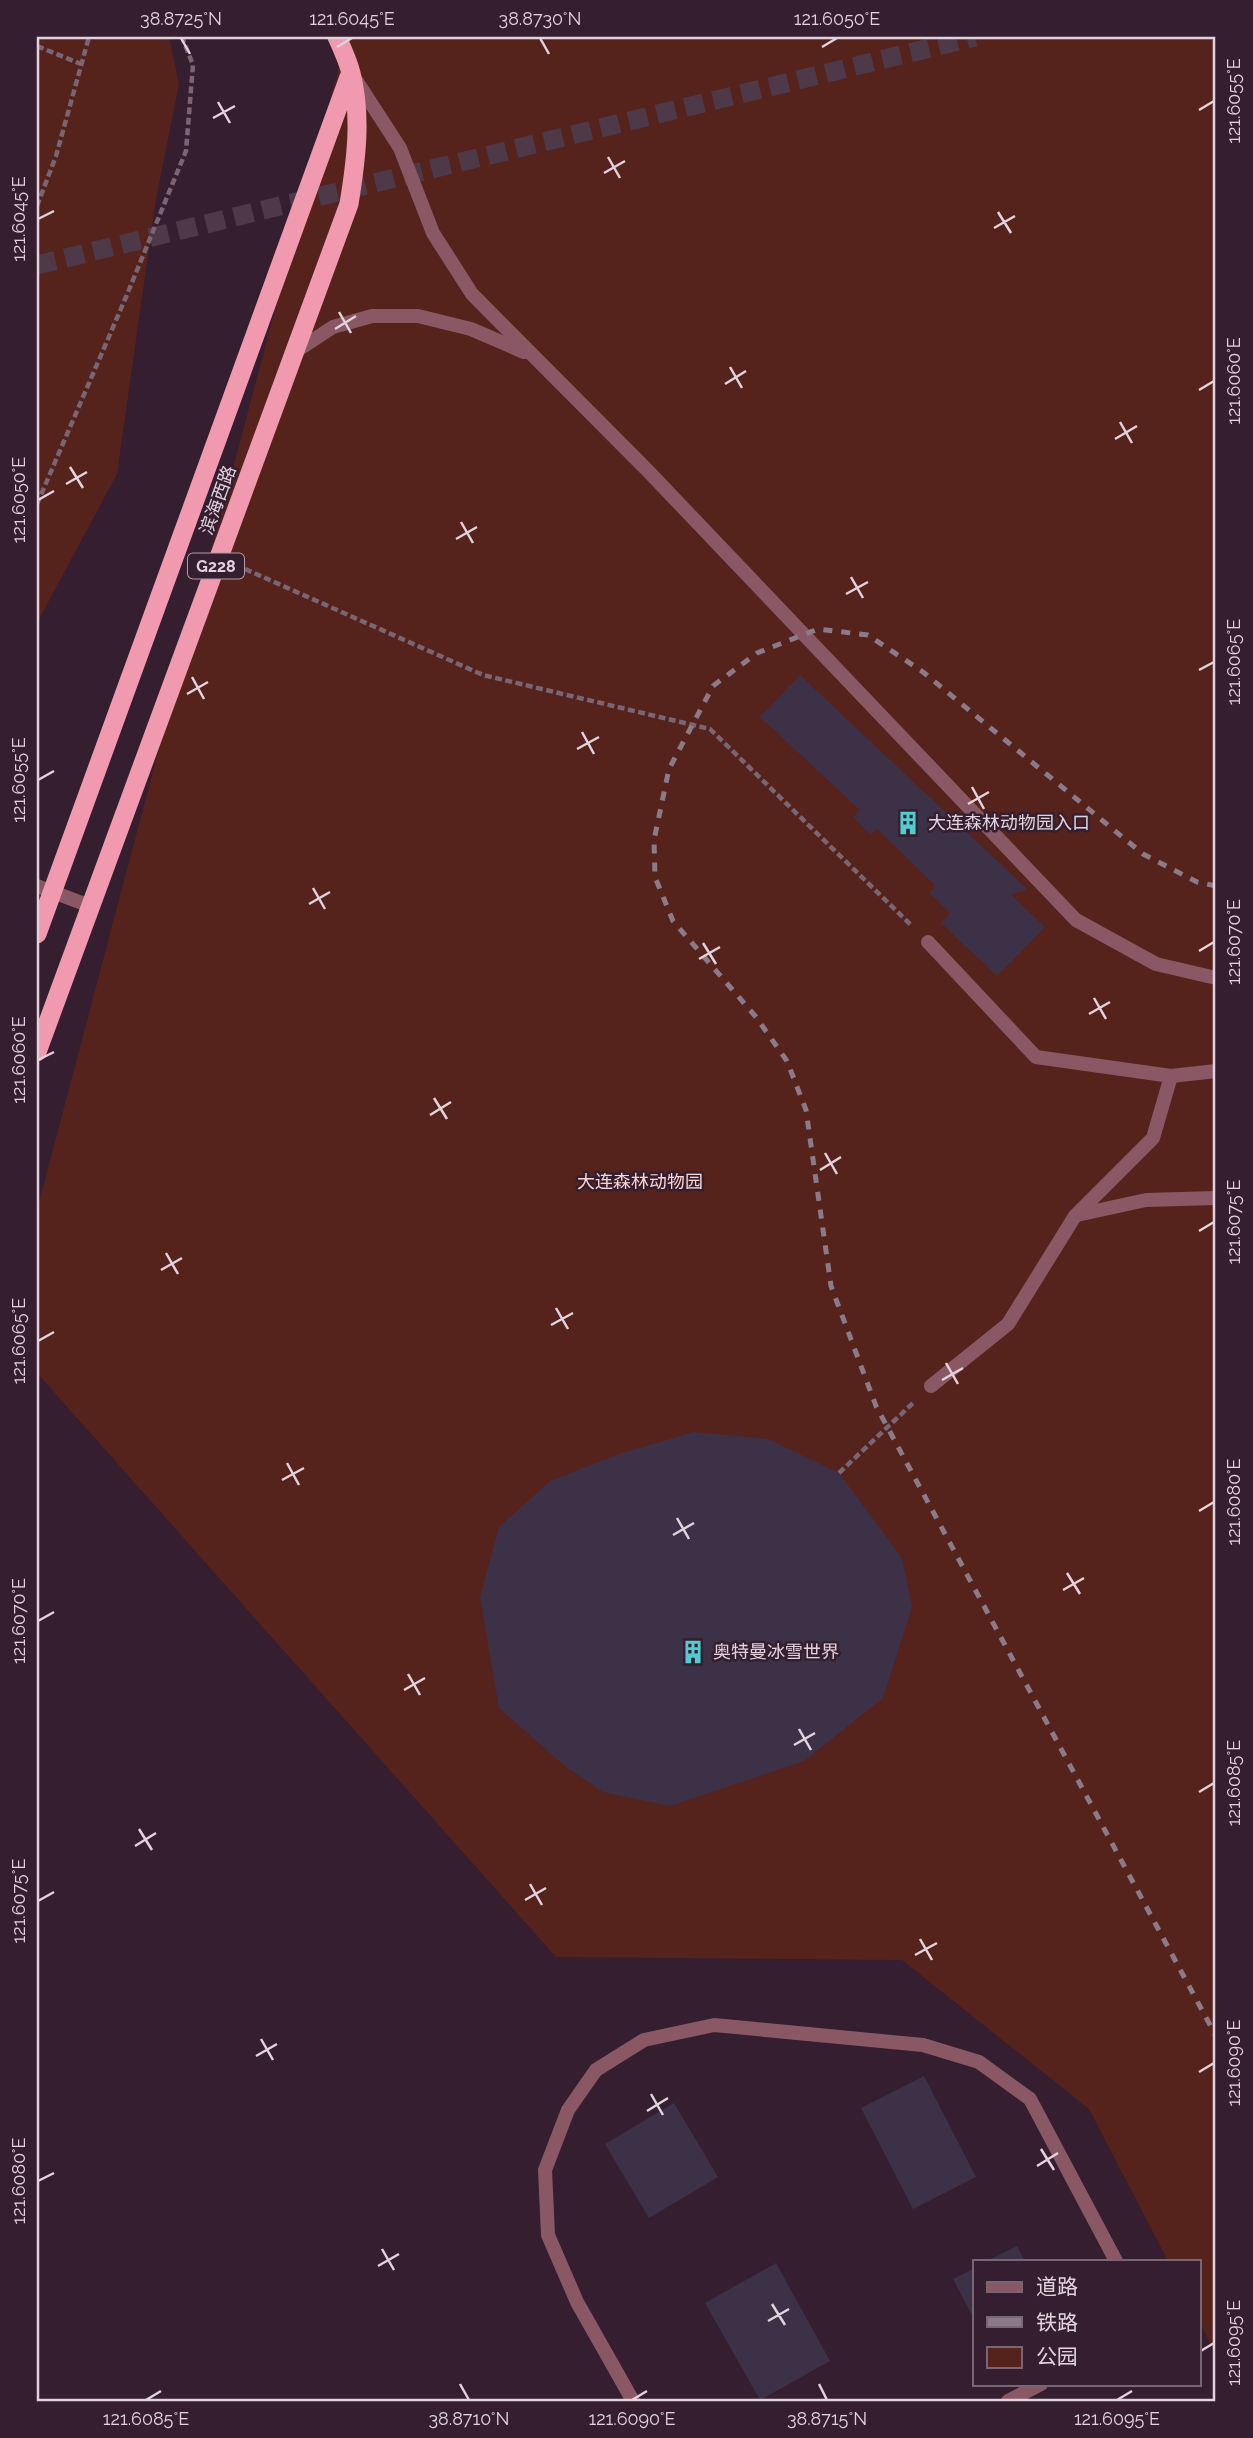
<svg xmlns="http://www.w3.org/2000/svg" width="1253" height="2438" font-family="Raleway,'Noto Sans SC',sans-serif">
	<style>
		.green { fill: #55231b }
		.building { fill: #3d3148 }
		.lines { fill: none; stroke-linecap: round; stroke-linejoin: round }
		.trunk-tunnel { stroke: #4e3949; stroke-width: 19; stroke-dasharray: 19 10; stroke-linecap: butt }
		.path { stroke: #796574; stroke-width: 4.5; stroke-dasharray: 7 3.5; stroke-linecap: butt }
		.service { stroke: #895864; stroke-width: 14 }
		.minor { stroke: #895864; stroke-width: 14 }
		.trunk { stroke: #f099af; stroke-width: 19 }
		.rail { stroke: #8c7a88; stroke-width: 5; stroke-dasharray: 9 9; stroke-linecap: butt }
		.ticks { fill: none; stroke: #e1d2dd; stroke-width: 2.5 }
		.labels { text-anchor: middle; stroke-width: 5; stroke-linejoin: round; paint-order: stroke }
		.shield { fill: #341e2f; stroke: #ad9ca9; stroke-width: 2 }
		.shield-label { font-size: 16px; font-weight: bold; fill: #e1d2dd }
		.street-label { font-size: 18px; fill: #e1d2dd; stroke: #341e2f }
		.poi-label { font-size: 18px; fill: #e1d2dd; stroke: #341e2f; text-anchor: start }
		.park-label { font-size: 18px; fill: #fcd4cc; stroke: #341e2f }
		.neatline { fill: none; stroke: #e1d2dd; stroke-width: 2.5 }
		.ticks-label { font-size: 18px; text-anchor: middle; fill: #e1d2dd }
	</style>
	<rect width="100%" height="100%" fill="#341e2f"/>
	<g class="green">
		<path d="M37 37H169L179 84 156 199 117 474 37 623Z"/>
		<path d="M347 37H1216V2355L1199 2321V2261H1168L1089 2109 902 1960 556 1957 37 1373V1210Z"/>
	</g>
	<g class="building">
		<path d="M800 675 1028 890 1010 894 1045 927 997 976 941 923 950 913 929 893 936 886 877 829 871 835 853 817 860 810 760 717Z"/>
		<path d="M694 1432 768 1439 839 1473 902 1558 912 1607 883 1698 804 1761 670 1806 603 1792 565 1766 499 1708 480 1597 499 1527 550 1481 619 1454Z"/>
		<path d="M924 2076 976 2177 913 2209 861 2108Z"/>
		<path d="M674 2103 718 2177 649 2218 605 2144Z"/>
		<path d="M1017 2246 1025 2261H987Z"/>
		<path d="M776 2263 830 2361 760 2400 705 2303Z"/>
		<path d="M975 2268V2321L953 2279Z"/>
	</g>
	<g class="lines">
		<path class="trunk-tunnel" d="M37 265 975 37"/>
		<g class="path">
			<path d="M37 46 81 64"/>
			<path d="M37 206 56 156 89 37"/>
			<path d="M37 504 126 297 186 151 193 65 182 37"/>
			<path d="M245 569 483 675 710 729 912 926"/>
			<path d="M839 1473 913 1403"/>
		</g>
		<g class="service">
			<path d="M354 77 400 148 433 233 472 294 649 472 1076 920 1156 964 1216 978"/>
			<path d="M295 352 333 327 372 316H418L471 329 524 352"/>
			<path d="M37 886 90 906"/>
			<path d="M928 942 1036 1057 1171 1076 1216 1071"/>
			<path d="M1077 1215 1146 1200 1216 1198"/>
			<path d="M931 1386 1008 1324 1075 1216 1153 1138 1171 1076"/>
		</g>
		<g class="minor">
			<path d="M633 2401 577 2302 548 2235 545 2170 568 2110 596 2070 644 2040 714 2025 923 2045 979 2062 1030 2099 1116 2261"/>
			<path d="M1008 2401 1041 2384"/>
		</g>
		<g class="trunk">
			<path d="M37 934 349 77"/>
			<path d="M37 1052 349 204C356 161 362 116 351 73 348 61 342 48 337 37"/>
		</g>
		<path class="rail" d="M1216 886 1197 882 1143 854 923 672 868 635 818 629 757 653 713 686 669 769 654 840 655 877 673 921 756 1017 787 1061 806 1110 831 1286 876 1406 1216 2036"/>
	</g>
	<path class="ticks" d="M181 38 190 54M540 38 549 54M337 47 352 38M822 47 837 38M218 102 230 123M1199 110 1214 101M213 118 235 106M608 157 620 178M604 173 625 161M998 212 1011 233M38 219 54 211M994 228 1015 216M339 312 351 333M335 329 356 316M730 367 742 388M725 384 746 371M1199 390 1214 381M1120 422 1132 443M1115 439 1137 426M70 467 83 488M66 484 87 472M38 500 54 491M461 522 473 543M456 539 477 527M851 577 863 598M846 594 868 582M1199 670 1214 662M192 677 204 699M187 694 208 682M582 732 594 754M577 749 599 737M38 780 54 771M972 787 984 809M968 804 989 792M313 888 325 909M309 904 330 892M703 943 716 964M1199 951 1214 942M699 959 720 947M1094 998 1106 1019M1089 1014 1110 1002M38 1060 54 1052M434 1098 447 1119M430 1115 451 1102M825 1153 837 1174M820 1170 841 1157M1199 1231 1214 1222M166 1253 178 1274M161 1270 182 1258M556 1308 568 1329M551 1325 573 1313M38 1341 54 1332M946 1363 958 1384M942 1380 963 1368M287 1463 299 1485M282 1480 304 1468M1199 1511 1214 1502M677 1518 689 1539M673 1535 694 1523M1067 1573 1080 1594M1063 1590 1084 1578M38 1621 54 1612M408 1674 420 1695M404 1690 425 1678M799 1729 811 1750M794 1745 815 1733M1199 1792 1214 1783M139 1829 152 1850M135 1846 156 1833M530 1884 542 1905M525 1900 546 1888M38 1901 54 1892M920 1939 932 1960M915 1955 937 1943M261 2039 273 2060M256 2056 277 2044M1199 2072 1214 2063M651 2094 663 2115M647 2111 668 2098M1041 2149 1054 2170M1037 2166 1058 2153M38 2181 54 2173M382 2249 394 2270M378 2266 399 2254M772 2304 785 2325M768 2321 789 2309M1199 2352 1214 2343M460 2384 469 2400M819 2384 827 2400M146 2400 161 2391M632 2400 647 2391M1117 2400 1132 2391"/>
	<defs>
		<g id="building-bare" transform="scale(1.89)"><path d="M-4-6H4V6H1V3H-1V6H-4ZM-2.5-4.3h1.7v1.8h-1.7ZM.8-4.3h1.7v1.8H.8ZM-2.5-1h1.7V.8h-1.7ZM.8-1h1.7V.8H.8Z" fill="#52ccd0" stroke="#341e2f" stroke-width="2.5" paint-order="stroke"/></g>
	</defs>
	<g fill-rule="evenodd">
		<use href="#building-bare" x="908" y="823"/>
		<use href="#building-bare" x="693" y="1652"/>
	</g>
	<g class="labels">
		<rect class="shield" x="188" y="553.5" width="56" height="25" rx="5"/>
		<g class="shield-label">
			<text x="216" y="572">G228</text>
		</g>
		<g class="street-label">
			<text transform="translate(218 500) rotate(-70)" y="6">滨海西路</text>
		</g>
		<g class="poi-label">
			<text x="928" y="829">大连森林动物园入口</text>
			<text x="713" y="1658">奥特曼冰雪世界</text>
		</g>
		<g class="park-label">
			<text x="640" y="1188">大连森林动物园</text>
		</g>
	</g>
	<rect width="1253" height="2438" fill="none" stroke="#341e2f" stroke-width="77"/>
	<rect x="973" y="2260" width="228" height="126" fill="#341e2f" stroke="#796675" stroke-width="2"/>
	<rect x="987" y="2282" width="35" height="10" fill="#895864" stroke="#796675" stroke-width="2"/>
	<text x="1036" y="2294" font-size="21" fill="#e1d2dd">道路</text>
	<rect x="987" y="2317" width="35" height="10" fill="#8c7a88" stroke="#796675" stroke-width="2"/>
	<text x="1036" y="2330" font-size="21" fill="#e1d2dd">铁路</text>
	<rect x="987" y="2347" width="35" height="21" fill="#55231b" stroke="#796675" stroke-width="2"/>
	<text x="1036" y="2364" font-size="21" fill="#e1d2dd">公园</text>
	<rect x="38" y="38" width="1176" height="2362" class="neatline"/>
	<g class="ticks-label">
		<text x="181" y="25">38.8725°N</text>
		<text x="352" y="25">121.6045°E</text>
		<text x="540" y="25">38.8730°N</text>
		<text x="837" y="25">121.6050°E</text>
		<text transform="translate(1234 101) rotate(-90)" y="6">121.6055°E</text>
		<text transform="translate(19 219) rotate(-90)" y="6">121.6045°E</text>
		<text transform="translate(1234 381) rotate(-90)" y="6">121.6060°E</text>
		<text transform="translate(19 500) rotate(-90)" y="6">121.6050°E</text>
		<text transform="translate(1234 662) rotate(-90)" y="6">121.6065°E</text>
		<text transform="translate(19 780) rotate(-90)" y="6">121.6055°E</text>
		<text transform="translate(1234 942) rotate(-90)" y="6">121.6070°E</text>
		<text transform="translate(19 1060) rotate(-90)" y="6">121.6060°E</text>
		<text transform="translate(1234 1222) rotate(-90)" y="6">121.6075°E</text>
		<text transform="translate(19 1341) rotate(-90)" y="6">121.6065°E</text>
		<text transform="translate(1234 1502) rotate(-90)" y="6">121.6080°E</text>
		<text transform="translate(19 1621) rotate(-90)" y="6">121.6070°E</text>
		<text transform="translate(1234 1783) rotate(-90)" y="6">121.6085°E</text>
		<text transform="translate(19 1901) rotate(-90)" y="6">121.6075°E</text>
		<text transform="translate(1234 2063) rotate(-90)" y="6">121.6090°E</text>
		<text transform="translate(19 2181) rotate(-90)" y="6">121.6080°E</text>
		<text transform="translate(1234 2343) rotate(-90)" y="6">121.6095°E</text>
		<text x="146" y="2425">121.6085°E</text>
		<text x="469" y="2425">38.8710°N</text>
		<text x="632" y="2425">121.6090°E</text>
		<text x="827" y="2425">38.8715°N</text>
		<text x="1117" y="2425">121.6095°E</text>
	</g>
</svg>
